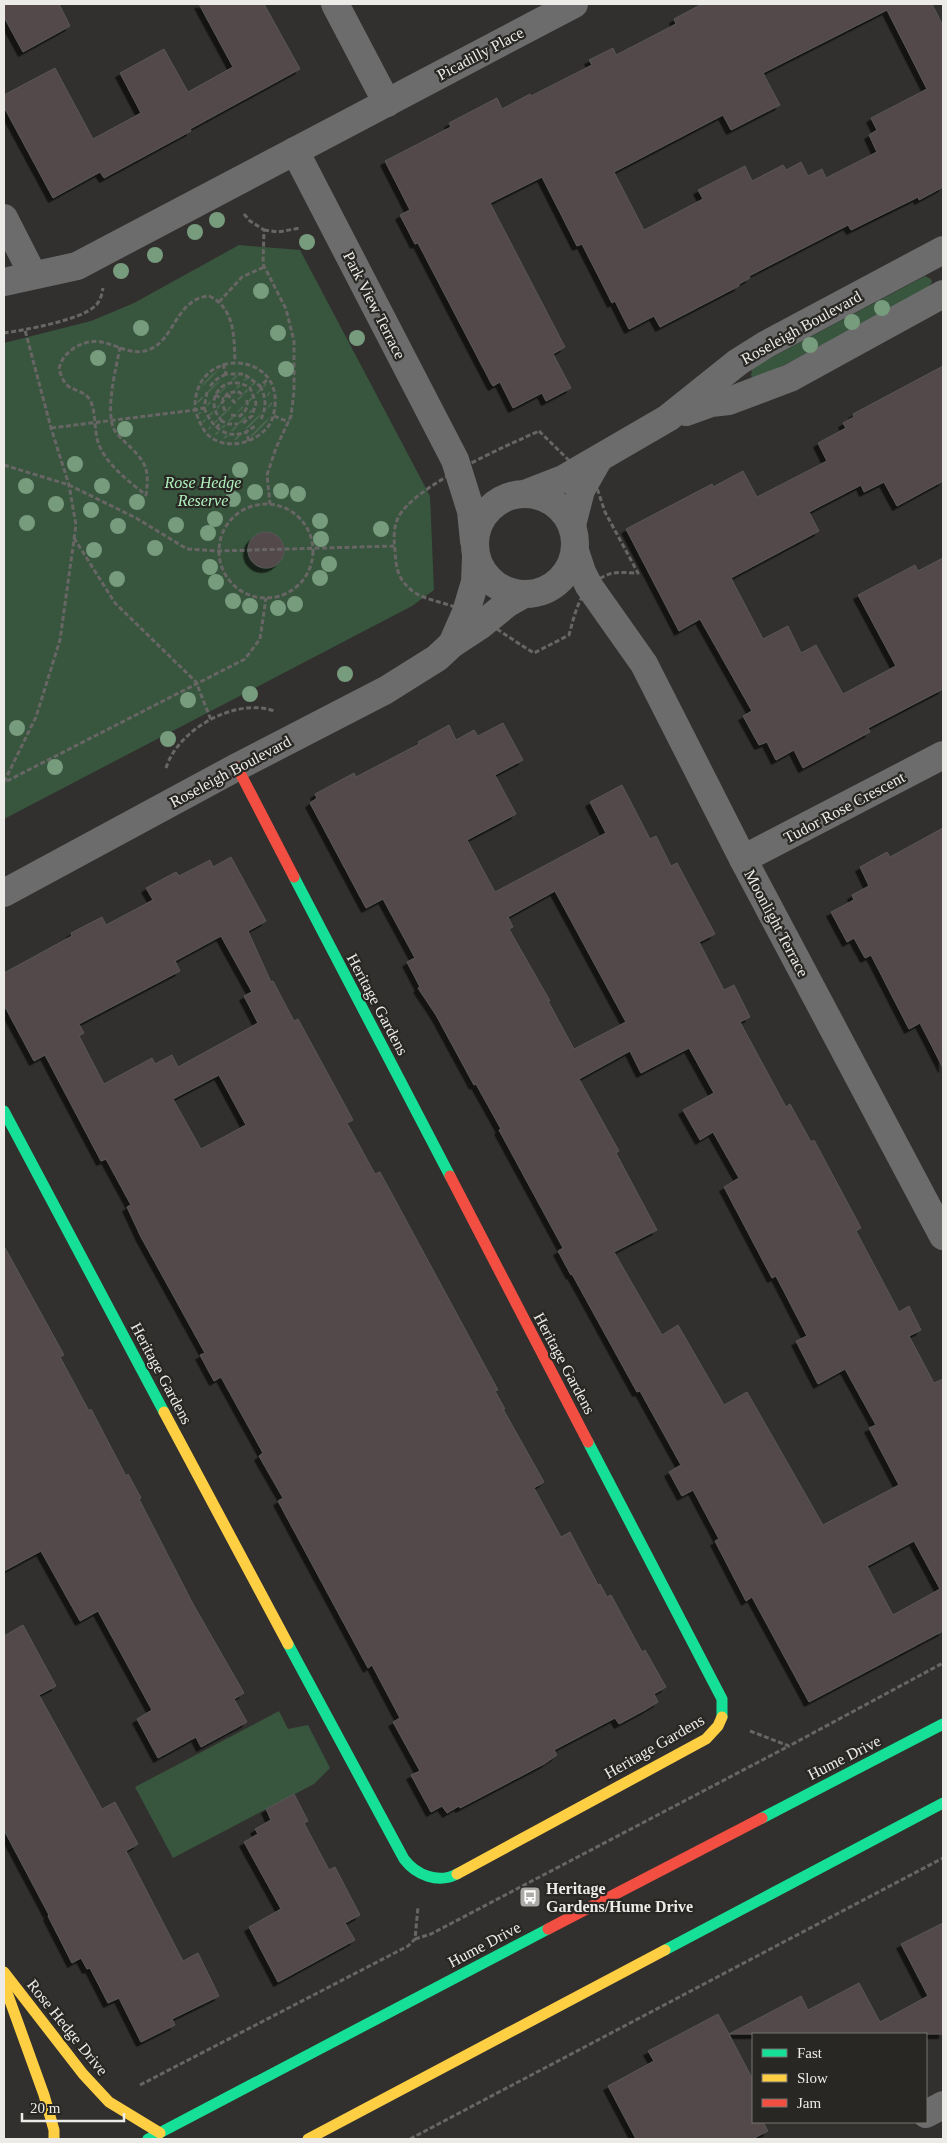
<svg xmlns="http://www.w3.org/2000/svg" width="947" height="2143" font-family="Georgia,serif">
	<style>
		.green { fill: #38553e }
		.garden { fill: url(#garden-furrows) }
		.building { fill: #534a4c; stroke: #585656; fill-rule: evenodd; filter: url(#shadow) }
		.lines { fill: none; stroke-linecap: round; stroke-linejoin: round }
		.path { stroke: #676664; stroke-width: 3; stroke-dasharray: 5 2.5; stroke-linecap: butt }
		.street { stroke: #6c6c6c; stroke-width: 28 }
		.fast { stroke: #16e098; stroke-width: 11 }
		.slow { stroke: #ffcf43; stroke-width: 11 }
		.jam { stroke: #f24e42; stroke-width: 11 }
		.tree { fill: #779b7d }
		.labels { text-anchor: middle; stroke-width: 4.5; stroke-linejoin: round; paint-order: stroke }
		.street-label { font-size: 16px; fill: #ecebe8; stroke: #282723 }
		.park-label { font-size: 16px; font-style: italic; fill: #b1f2be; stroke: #282723 }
		.poi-label { font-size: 16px; font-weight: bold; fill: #ecebe8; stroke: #282723; text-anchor: start }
	</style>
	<defs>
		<pattern id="garden-furrows" width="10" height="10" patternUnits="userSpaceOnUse" patternTransform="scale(1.25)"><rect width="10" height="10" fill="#38553e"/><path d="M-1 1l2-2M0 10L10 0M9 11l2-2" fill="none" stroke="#556e5a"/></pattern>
		<filter id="shadow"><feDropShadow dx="-4.5" dy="4.5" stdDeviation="0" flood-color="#0009"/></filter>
	</defs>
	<rect width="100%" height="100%" fill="#31302e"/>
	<g class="green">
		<path d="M239 245 300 250 430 496 434 590 412 606 4 819V343L91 321 134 303Z"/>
		<path d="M925 276 931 279 932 282 926 290 769 373 753 378 751 376 752 369 765 361Z"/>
		<path d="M279 1711 288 1729 308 1725 330 1768 314 1784 173 1858 135 1787Z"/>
	</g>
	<g class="garden">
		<path d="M222 368 223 372 216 376 207 386 210 389C228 370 257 369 263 399H258C252 359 188 388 219 422L217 424C207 416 205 404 209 392L204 390 201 406H197C198 387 206 377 222 368Z"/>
		<path d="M266 383C279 403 270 426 251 437L249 433 258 427 256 423C244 431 233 434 220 427L223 424 229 427 240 426 238 422C223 423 214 413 217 398L220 399V408L224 413 228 409 226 403H229L232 409H236L241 403 236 398 237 394 241 396 245 393C237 385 229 388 222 396L219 393C236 374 262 391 251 414L246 411 249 403 247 396 244 399 243 408 238 412H230L228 416 237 418 244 415 247 418 242 422 243 426 253 419 259 404H263L258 420 261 423C270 413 270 398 263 386Z"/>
		<path d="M198 412H202C208 431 227 439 245 435L247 439C225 443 205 434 198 412Z"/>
	</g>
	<g class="building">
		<path d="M4 4H59L70 26 23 52 4 17Z"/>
		<path d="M199 4H264L300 69 190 129 191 131 104 178 100 172 53 198 4 107V95L55 68 93 139 141 113 120 73 164 49 188 92 233 67Z"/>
		<path d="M702 4H932L943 26V187L919 200 918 197 851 230 848 225 749 276 750 278 739 284V286L660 327 654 316 629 329 615 301 612 303 582 244 577 246 542 177 490 203 565 347 553 354 571 388 546 401 542 393 513 408 500 382 493 386 491 383 418 243 415 244 400 215 410 210 385 161 451 127 449 123 497 98 502 109 530 94 531 96 592 65 589 60 613 48 616 55 676 24 674 19ZM887 10 927 89 871 118 877 130 869 135 877 152 826 178 822 169 808 176 801 162 786 170 783 165 752 181 745 166 698 190 703 199 644 230 614 172 723 115 731 130 780 105 763 73Z"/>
		<path d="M943 366V481L897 506 884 482 864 492 861 485 809 512 819 531 731 578 763 639 788 626 801 653 816 645 843 694 896 666 858 595 915 565 918 571 943 558V689L868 728 870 732 803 768 794 750 776 760 767 742 759 745 743 716 752 711 700 619 679 631 626 529 712 484 713 487 743 471 757 497 827 461 818 443 846 428 843 423 854 417 853 414Z"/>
		<circle cx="266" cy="550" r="18"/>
		<path d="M503 723 523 760 495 775 516 814 467 840 495 892 606 833 590 802 622 785 650 839 656 836 671 866 677 863 715 934 699 942 724 990 734 985 750 1017 740 1022 786 1107 790 1104 811 1142 814 1140 861 1228 856 1231 899 1312 909 1306 921 1330 909 1336 934 1383 943 1379V1631L809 1702 752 1597 746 1601 715 1541 719 1539 693 1490 682 1496 669 1472 681 1465 640 1391 637 1392 572 1274 571 1275 558 1251 563 1248 499 1130 501 1129 476 1084 474 1085 436 1015 418 988 420 987 407 962 415 958 383 899 366 908 310 803 317 798 315 794 354 773 356 777 419 744 418 742 449 725 456 740 474 730 478 736ZM555 891 626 1022 574 1049 548 1001H550L509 929 513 927 508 917ZM689 1048 714 1093 683 1110 700 1140 713 1132 739 1178 724 1187 772 1278 776 1276 807 1336 796 1341 818 1384 845 1369 876 1425 869 1428 899 1485 823 1525 747 1392 724 1405 678 1325 662 1335 614 1252 657 1230 616 1153 619 1151 579 1079 630 1051 641 1073ZM914 1541 940 1589 893 1615 867 1566Z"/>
		<path d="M943 828V1068L920 1023 909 1029 871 955 865 958 854 938 847 942 831 912 854 900 852 895 869 886 860 867 887 852 890 857Z"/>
		<path d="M231 857 266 921 248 931 271 982 273 981 294 1021 298 1019 353 1120 347 1123 375 1174 380 1172 498 1390 495 1391 505 1409H503L544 1482 534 1488 561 1537 570 1532 598 1585 600 1584 607 1597 611 1595 642 1652 645 1650 666 1687 654 1694 658 1702 645 1710 619 1724 615 1718 554 1750 557 1755 544 1764 460 1808 459 1806 447 1813 442 1806 431 1812 411 1775 420 1771 393 1722 400 1718 372 1665 368 1668 278 1501 283 1498 259 1456 263 1453 221 1377 214 1381 200 1355 205 1353 141 1237 127 1207 131 1205 106 1159 101 1161 45 1055 34 1061 4 1005V973L72 936 71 933 102 917 106 925 153 900 146 888 176 872 179 876 210 860 213 867ZM221 936 252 992 244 996 258 1023 178 1067 172 1055 155 1064 152 1058 104 1084 79 1036 84 1033 79 1024 180 971 175 961ZM219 1075 246 1125 201 1149 173 1099Z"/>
		<path d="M4 1246 64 1355 60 1357 89 1411 91 1409 126 1476 128 1474 141 1498 139 1499 193 1604 244 1693 234 1699 247 1722 201 1747 196 1737 158 1758 137 1719 152 1710 98 1611 80 1621 41 1551 4 1571Z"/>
		<path d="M23 1625 56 1686 39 1695 102 1809 115 1802 138 1844 126 1851 183 1961 198 1953 219 1996 172 2019 175 2025 141 2042 119 1998 108 2003 90 1968 87 1969 81 1958 72 1963 48 1916 49 1915 4 1830V1636Z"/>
		<path d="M294 1794 308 1821 304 1823 329 1870 335 1867 360 1915 345 1923 355 1940 278 1982 249 1927 281 1909 244 1842 258 1834 255 1829 271 1820 266 1809Z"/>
		<path d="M943 1923V2034H729L753 2080V2122H763L768 2131 752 2139H636L608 2086 654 2061 648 2051 718 2014 729 2034 801 1996 808 2010 859 1983 880 2022 928 1996 901 1944Z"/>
	</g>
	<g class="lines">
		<g class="path">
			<path d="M244 214 250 221 264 230 263 264 286 309 294 341V391L291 416 276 448 267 475 270 504"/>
			<path d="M264 230 278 232 300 228"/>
			<path d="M219 302 242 277 264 267"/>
			<path d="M4 333C25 330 81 320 95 306 100 302 102 294 103 288"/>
			<path d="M120 347C116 369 106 406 113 427 115 433 121 438 125 442 145 461 150 467 146 495 128 481 101 460 97 438 94 425 96 412 90 400 84 391 75 391 68 386 63 382 61 375 59 369 61 359 66 354 74 348 105 329 122 359 148 350 175 341 175 299 209 296 235 308 234 337 235 362"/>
			<path d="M223 364 226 374H244L260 386 268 379"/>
			<path d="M210 386 217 379 226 374"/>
			<path d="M260 386C266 397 267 407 261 419"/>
			<path d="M227 394 236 404"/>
			<path d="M215 395 224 399"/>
			<path d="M204 408C212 427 226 440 246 432"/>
			<path d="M225 411 222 403 227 394 237 391 242 394"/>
			<path d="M231 415 240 416C246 411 249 406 246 398"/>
			<path d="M274 416 289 422"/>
			<path d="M222 421C201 399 225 371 250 388L256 403 252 416 243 423"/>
			<path d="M51 428 195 410C192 346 281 350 275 406 274 415 272 423 265 430 250 445 223 450 207 434 201 427 198 418 195 410L204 408 207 392"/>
			<path d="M216 428 222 421 228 424H238"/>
			<path d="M539 431 597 488 605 512 638 573C629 573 615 571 607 575 580 586 576 610 569 635L534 653C507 637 482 616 452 606 438 601 417 598 407 586 397 576 396 565 395 551 394 540 393 528 398 518 413 486 506 446 539 431Z"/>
			<path d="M249 441 246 432 255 426"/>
			<path d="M4 465 69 485 136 518 187 549 218 551 394 546"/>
			<circle cx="266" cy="551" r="47"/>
			<path d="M74 538 115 603 196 682 211 720"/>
			<path d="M166 768C178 729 236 697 274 711"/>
			<path d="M7 781 245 659 260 639 266 598"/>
			<path d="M4 782 36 717 60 640 76 525 69 485 51 428 25 330"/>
			<path d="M750 1731 789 1746 943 1663"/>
			<path d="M415 1939 431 1934 789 1746"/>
			<path d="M140 2085 408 1946 415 1939 418 1907"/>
			<path d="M410 2139 943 1858"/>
		</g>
		<g class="street">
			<path d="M335 4 387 103"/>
			<path d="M295 151 455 460 471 511 474 541"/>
			<path d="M4 218 33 275"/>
			<path d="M4 282 77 266 574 4"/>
			<path d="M686 412 711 403 729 401 790 378 943 294"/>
			<path d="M527 493 563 479 668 418 738 362 765 345 943 250"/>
			<circle cx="525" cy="544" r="50"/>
			<path d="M572 525 581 490 598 460"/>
			<path d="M575 551 582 572 589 586 644 664 743 859 943 1236"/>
			<path d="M452 644 466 612 475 582 476 557"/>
			<path d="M743 859 943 755"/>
			<path d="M4 893 237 767 386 690 437 658 452 644 481 625 508 603 524 594"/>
			<path d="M926 2114 943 2105"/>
		</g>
		<g class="fast">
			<path d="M294 877 450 1176"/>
			<path d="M4 1111 164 1412"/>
			<path d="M588 1442 722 1699V1717"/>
			<path d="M288 1644 404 1859C416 1875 438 1884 457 1874"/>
			<path d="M762 1818 943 1724"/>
			<path d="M665 1950 943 1803"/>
			<path d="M148 2139 548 1929"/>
		</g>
		<g class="slow">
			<path d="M164 1412 288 1644"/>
			<path d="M457 1874 706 1739 718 1726 722 1717"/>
			<path d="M4 1972 83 2074 109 2102 160 2133"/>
			<path d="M5 1987 44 2095 54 2130V2139"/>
			<path d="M308 2139 665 1950"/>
		</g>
		<g class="jam">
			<path d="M237 767 294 877"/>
			<path d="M450 1176 588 1442"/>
			<path d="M548 1929 762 1818"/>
		</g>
	</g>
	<g class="tree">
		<circle cx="217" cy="220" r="8"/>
		<circle cx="195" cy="232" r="8"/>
		<circle cx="307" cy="242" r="8"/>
		<circle cx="155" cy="255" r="8"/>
		<circle cx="121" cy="271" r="8"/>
		<circle cx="261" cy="291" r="8"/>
		<circle cx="882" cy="308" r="8"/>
		<circle cx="852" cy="322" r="8"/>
		<circle cx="141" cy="328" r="8"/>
		<circle cx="278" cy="333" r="8"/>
		<circle cx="357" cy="338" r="8"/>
		<circle cx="810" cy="345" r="8"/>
		<circle cx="98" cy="358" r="8"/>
		<circle cx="286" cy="369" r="8"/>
		<circle cx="125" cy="429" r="8"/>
		<circle cx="75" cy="464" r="8"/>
		<circle cx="240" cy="470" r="8"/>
		<circle cx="26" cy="486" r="8"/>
		<circle cx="102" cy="486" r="8"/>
		<circle cx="281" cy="491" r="8"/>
		<circle cx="255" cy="492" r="8"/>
		<circle cx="298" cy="494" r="8"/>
		<circle cx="233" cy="499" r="8"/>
		<circle cx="137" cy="502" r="8"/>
		<circle cx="56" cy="504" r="8"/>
		<circle cx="91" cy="510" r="8"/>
		<circle cx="215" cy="519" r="8"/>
		<circle cx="320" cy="521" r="8"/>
		<circle cx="27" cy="523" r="8"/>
		<circle cx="176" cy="525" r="8"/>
		<circle cx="118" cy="526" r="8"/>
		<circle cx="381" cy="529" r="8"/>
		<circle cx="208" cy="533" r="8"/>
		<circle cx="321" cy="539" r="8"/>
		<circle cx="155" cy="548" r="8"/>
		<circle cx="94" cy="550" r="8"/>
		<circle cx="329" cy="564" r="8"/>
		<circle cx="210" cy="567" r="8"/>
		<circle cx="320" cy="578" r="8"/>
		<circle cx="117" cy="579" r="8"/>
		<circle cx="216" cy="582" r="8"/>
		<circle cx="233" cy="601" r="8"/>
		<circle cx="295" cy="604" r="8"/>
		<circle cx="250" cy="606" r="8"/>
		<circle cx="278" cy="608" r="8"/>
		<circle cx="345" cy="674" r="8"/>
		<circle cx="250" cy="694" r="8"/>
		<circle cx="188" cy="700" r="8"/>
		<circle cx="17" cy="728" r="8"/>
		<circle cx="168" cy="739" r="8"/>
		<circle cx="55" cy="767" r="8"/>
	</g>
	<defs>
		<g id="bus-square" transform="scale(1.125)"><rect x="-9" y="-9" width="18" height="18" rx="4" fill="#abaaa7" stroke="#282723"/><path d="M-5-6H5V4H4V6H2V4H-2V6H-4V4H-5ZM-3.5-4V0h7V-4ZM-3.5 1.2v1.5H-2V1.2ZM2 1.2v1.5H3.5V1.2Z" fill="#fff"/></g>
	</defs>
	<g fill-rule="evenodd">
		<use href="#bus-square" x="530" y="1897"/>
	</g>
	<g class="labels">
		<g class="street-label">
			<text transform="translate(480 53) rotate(-28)" y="6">Picadilly Place</text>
			<text transform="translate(375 305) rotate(63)" y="6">Park View Terrace</text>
			<text transform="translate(801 327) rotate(-29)" y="6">Roseleigh Boulevard</text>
			<text transform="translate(230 771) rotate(-28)" y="6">Roseleigh Boulevard</text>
			<text transform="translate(844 807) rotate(-28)" y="6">Tudor Rose Crescent</text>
			<text transform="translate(777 923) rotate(62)" y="6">Moonlight Terrace</text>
			<text transform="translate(378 1004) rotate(62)" y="6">Heritage Gardens</text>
			<text transform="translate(565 1363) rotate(62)" y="6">Heritage Gardens</text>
			<text transform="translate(162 1373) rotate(62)" y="6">Heritage Gardens</text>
			<text transform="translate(654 1746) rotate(-30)" y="6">Heritage Gardens</text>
			<text transform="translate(844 1757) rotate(-27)" y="6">Hume Drive</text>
			<text transform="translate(484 1944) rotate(-28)" y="6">Hume Drive</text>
			<text transform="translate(68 2027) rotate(51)" y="6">Rose Hedge Drive</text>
		</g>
		<g class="park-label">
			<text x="203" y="488">Rose Hedge<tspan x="203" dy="18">Reserve</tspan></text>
		</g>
		<g class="poi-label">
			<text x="546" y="1894">Heritage<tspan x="546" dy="18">Gardens/Hume Drive</tspan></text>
		</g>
	</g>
	<rect width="947" height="2143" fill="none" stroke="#ecebe8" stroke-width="10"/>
	<rect x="752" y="2033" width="175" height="90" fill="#282723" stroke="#767572"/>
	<rect x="762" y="2049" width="25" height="8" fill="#16e098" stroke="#767572"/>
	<text x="797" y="2058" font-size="15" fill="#ecebe8">Fast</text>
	<rect x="762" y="2074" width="25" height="8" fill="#ffcf43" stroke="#767572"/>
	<text x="797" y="2083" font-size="15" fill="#ecebe8">Slow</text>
	<rect x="762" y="2099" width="25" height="8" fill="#f24e42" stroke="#767572"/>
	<text x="797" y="2108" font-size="15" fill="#ecebe8">Jam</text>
	<path d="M22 2113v8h102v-8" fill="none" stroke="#ecebe8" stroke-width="2.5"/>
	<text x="30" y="2113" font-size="15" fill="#ecebe8" stroke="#282723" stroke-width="4" paint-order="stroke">20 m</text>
</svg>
